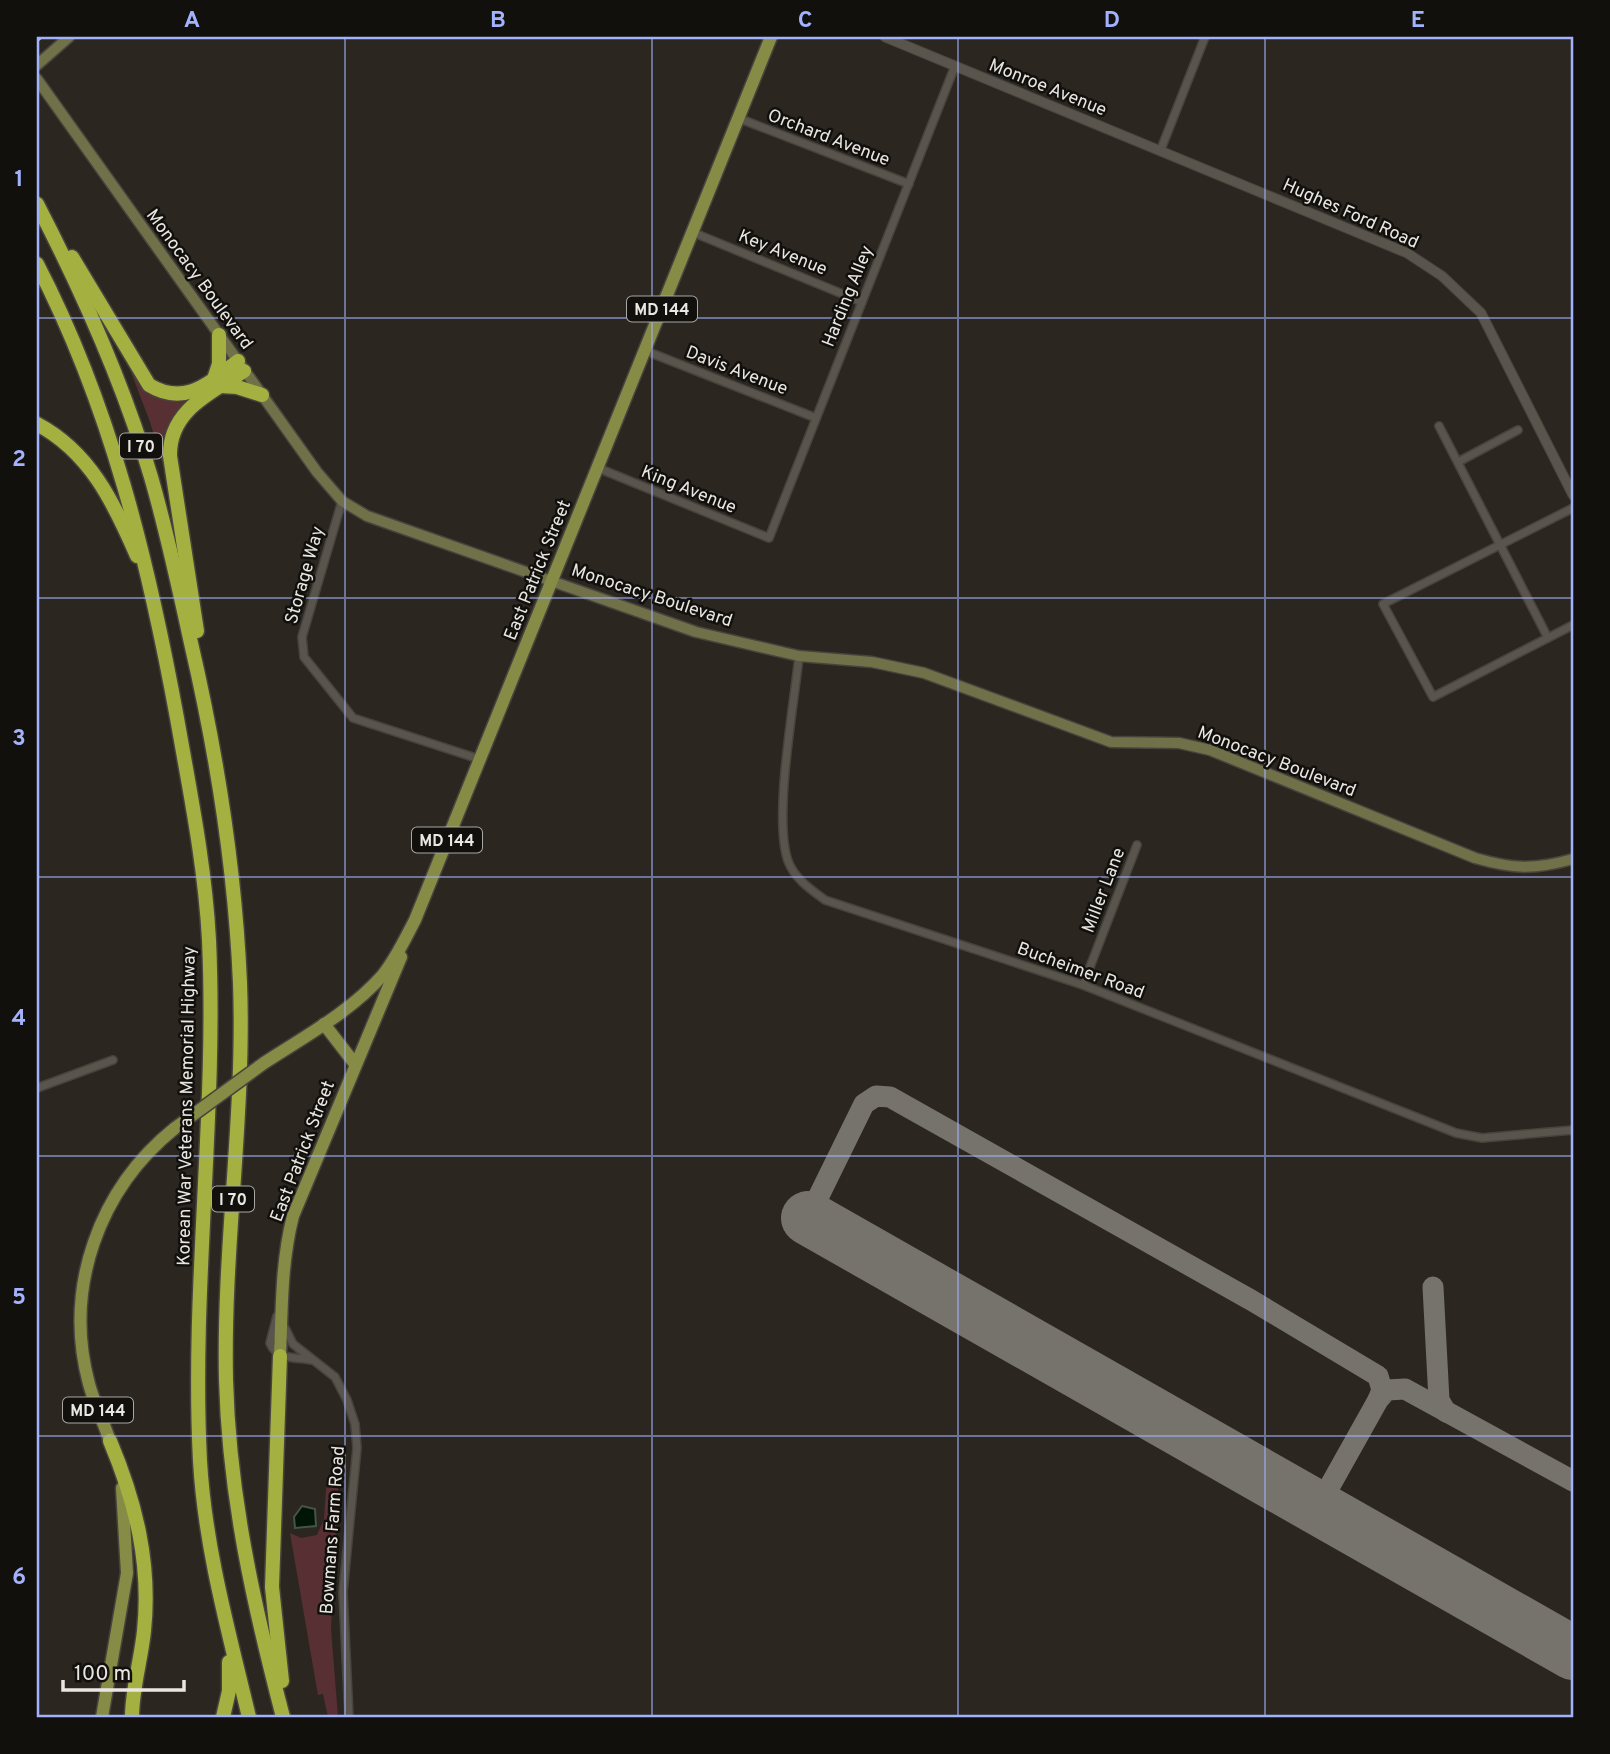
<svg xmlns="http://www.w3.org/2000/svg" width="1610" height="1754" font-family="Overpass,sans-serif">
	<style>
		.green { fill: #583034 }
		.water { fill: #001504; stroke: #465447; stroke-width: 2 }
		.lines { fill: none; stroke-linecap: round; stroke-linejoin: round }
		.taxiway { stroke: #76726c; stroke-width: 21 }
		.runway { stroke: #76726c; stroke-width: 54 }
		.minor-casing { stroke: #47443e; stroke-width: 10 }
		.tertiary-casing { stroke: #47443e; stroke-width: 11 }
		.secondary-casing { stroke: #47443e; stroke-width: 13 }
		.primary-casing { stroke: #47443e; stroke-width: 15 }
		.motorway-casing { stroke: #47443e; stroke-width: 17 }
		.minor { stroke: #59554d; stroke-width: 7 }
		.tertiary { stroke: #59554d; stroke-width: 9 }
		.secondary { stroke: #707049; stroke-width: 10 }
		.primary { stroke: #868c45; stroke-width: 12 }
		.motorway { stroke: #a4b040; stroke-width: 14 }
		.rail { stroke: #c0bdb9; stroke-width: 2.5; stroke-dasharray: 12 12; stroke-linecap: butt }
		.primary-bridge-casing { stroke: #47443e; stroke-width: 15; stroke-linecap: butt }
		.primary-bridge { stroke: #868c45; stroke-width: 12 }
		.grid { fill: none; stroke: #a3b2fc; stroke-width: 2; stroke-opacity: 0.55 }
		.labels { text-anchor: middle; stroke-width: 5; stroke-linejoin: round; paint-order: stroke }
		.shield { fill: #12100d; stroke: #a9a6a3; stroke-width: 2 }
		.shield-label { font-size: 16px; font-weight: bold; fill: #eae7e3 }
		.street-label { font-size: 18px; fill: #eae7e3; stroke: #12100d }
		.neatline { fill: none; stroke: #a3b2fc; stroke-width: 2.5 }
		.grid-label { font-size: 23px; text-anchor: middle; font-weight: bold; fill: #a3b2fc }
	</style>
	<rect width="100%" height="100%" fill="#2b2720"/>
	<g class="green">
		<path d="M123 351 165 398H193C157 431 168 450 172 494L150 422Z"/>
		<path d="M339 1472 331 1629 338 1717H328L323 1694 318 1695 290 1533 301 1538 317 1535 324 1519 327 1476Z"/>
	</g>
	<path class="water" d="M302 1506 315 1509 316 1526 295 1528 294 1517Z"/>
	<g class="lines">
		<g class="taxiway">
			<path d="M808 1218 864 1104 876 1096 890 1097 1251 1300 1378 1376 1382 1390 1378 1400 1387 1390 1405 1389 1573 1481"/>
			<path d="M1433 1287 1439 1400 1446 1412"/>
			<path d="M1317 1509 1378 1400"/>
		</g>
		<path class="runway" d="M808 1218 1573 1653"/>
		<g class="minor-casing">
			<g id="minor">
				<path d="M738 118 909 184"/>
				<path d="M1161 149 1205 37"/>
				<path d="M692 232 862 302"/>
				<path d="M646 351 816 418"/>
				<path d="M1439 426 1548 638"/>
				<path d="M1458 462 1518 430"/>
				<path d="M598 468 769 538 955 66"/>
				<path d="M342 501 302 637 304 657 353 718 479 759"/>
				<path d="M1573 508 1383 604 1433 697 1573 625"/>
				<path d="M799 656C794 706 773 817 788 861 795 879 810 889 825 900L1083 985 1456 1133 1482 1138 1573 1130"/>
				<path d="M1083 985 1137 845"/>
				<path d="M37 1088 113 1060"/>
				<path d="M277 1316 270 1343C277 1360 295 1357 311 1360"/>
				<path d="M285 1328 293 1344 335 1377 347 1400 355 1424 357 1448 343 1592 349 1717"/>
			</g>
		</g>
		<g class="tertiary-casing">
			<path id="tertiary" d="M885 37 1407 253 1442 276 1481 313 1573 495"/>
		</g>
		<g class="secondary-casing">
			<g id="secondary">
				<path d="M37 65 69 37"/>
				<path d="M37 79 317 472 342 501 367 516 696 632 799 656 872 662 924 673 1111 742 1179 743 1210 750 1475 858C1513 869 1534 870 1573 859"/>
			</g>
		</g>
		<g class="primary-casing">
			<g id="primary">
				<path d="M324 1024 355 1064"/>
				<path d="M264 1063C304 1037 350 1012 382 976 396 959 405 939 415 920L771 37"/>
				<path d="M280 1356C282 1308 281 1263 293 1216L401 957"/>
				<path d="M113 1450C106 1427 95 1406 89 1384 63 1288 99 1189 175 1128"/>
				<path d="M102 1717 127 1573 122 1488"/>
			</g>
		</g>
		<g class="motorway-casing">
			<g id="motorway">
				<path d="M37 204C82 291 123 382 151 477 167 532 179 588 191 643 217 755 235 868 240 983 245 1115 223 1247 226 1380 229 1496 254 1606 283 1717"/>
				<path d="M72 257 149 385C185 407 209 383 238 361"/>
				<path d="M37 264C111 407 148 561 177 718 190 792 205 865 209 940 217 1114 191 1288 200 1461 205 1548 229 1633 249 1717"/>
				<path d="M214 379 219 364V335"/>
				<path d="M221 386 237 387 262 395"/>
				<path d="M37 424C90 452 114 503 137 556"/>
				<path d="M197 631 170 456C169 410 211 393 244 371"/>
				<path d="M280 1356 272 1587 282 1681"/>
				<path d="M110 1441C136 1503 151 1564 144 1631 141 1660 132 1689 132 1717"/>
				<path d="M223 1717 229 1691V1662"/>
			</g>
		</g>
		<use href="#minor" class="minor"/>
		<use href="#tertiary" class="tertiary"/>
		<use href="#secondary" class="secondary"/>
		<use href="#primary" class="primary"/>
		<use href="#motorway" class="motorway"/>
		<path class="rail" d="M37 41 42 37"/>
		<g class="primary-bridge-casing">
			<path id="primary-bridge" d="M175 1128 264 1063"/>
		</g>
		<use href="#primary-bridge" class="primary-bridge"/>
	</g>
	<path class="grid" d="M345 37V1717M652 37V1717M958 37V1717M1265 37V1717M37 318H1573M37 598H1573M37 877H1573M37 1156H1573M37 1436H1573"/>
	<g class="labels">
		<g class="shield">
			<rect x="627" y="296.5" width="70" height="25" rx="5"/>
			<rect x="120" y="433.5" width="42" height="25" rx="5"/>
			<rect x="412" y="827.5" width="70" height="25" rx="5"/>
			<rect x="212" y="1186.5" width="42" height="25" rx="5"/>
			<rect x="63" y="1397.5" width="70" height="25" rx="5"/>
		</g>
		<g class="shield-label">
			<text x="662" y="315">MD 144</text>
			<text x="141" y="452">I 70</text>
			<text x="447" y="846">MD 144</text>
			<text x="233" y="1205">I 70</text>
			<text x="98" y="1416">MD 144</text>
		</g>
		<g class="street-label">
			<text transform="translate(1048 87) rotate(22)" y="6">Monroe Avenue</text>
			<text transform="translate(829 137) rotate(21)" y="6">Orchard Avenue</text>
			<text transform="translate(1351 213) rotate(24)" y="6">Hughes Ford Road</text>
			<text transform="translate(783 252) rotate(22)" y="6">Key Avenue</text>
			<text transform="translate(200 279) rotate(54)" y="6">Monocacy Boulevard</text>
			<text transform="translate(847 296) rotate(-68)" y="6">Harding Alley</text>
			<text transform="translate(737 370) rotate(21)" y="6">Davis Avenue</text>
			<text transform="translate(689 489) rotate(22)" y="6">King Avenue</text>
			<text transform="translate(537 570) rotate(-68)" y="6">East Patrick Street</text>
			<text transform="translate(304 575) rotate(-74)" y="6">Storage Way</text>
			<text transform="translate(652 595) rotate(18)" y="6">Monocacy Boulevard</text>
			<text transform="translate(1277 761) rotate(21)" y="6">Monocacy Boulevard</text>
			<text transform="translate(1103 890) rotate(-69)" y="6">Miller Lane</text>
			<text transform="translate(1081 970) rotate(20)" y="6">Bucheimer Road</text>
			<text transform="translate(186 1106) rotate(-89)" y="6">Korean War Veterans Memorial Highway</text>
			<text transform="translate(302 1151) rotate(-69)" y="6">East Patrick Street</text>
			<text transform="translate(332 1530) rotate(-86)" y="6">Bowmans Farm Road</text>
		</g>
	</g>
	<rect width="1610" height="1754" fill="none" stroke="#12100d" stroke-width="77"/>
	<path d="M63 1680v10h121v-10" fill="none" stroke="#eae7e3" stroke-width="3.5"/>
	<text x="74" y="1680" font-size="21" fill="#eae7e3" stroke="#12100d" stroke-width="5" paint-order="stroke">100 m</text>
	<rect x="38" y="38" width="1534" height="1678" class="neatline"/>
	<g class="grid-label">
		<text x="192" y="27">A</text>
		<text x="498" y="27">B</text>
		<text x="805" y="27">C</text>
		<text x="1112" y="27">D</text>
		<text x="1418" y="27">E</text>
		<text x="19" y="186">1</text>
		<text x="19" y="466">2</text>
		<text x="19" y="745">3</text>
		<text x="19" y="1025">4</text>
		<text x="19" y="1304">5</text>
		<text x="19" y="1584">6</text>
	</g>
</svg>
